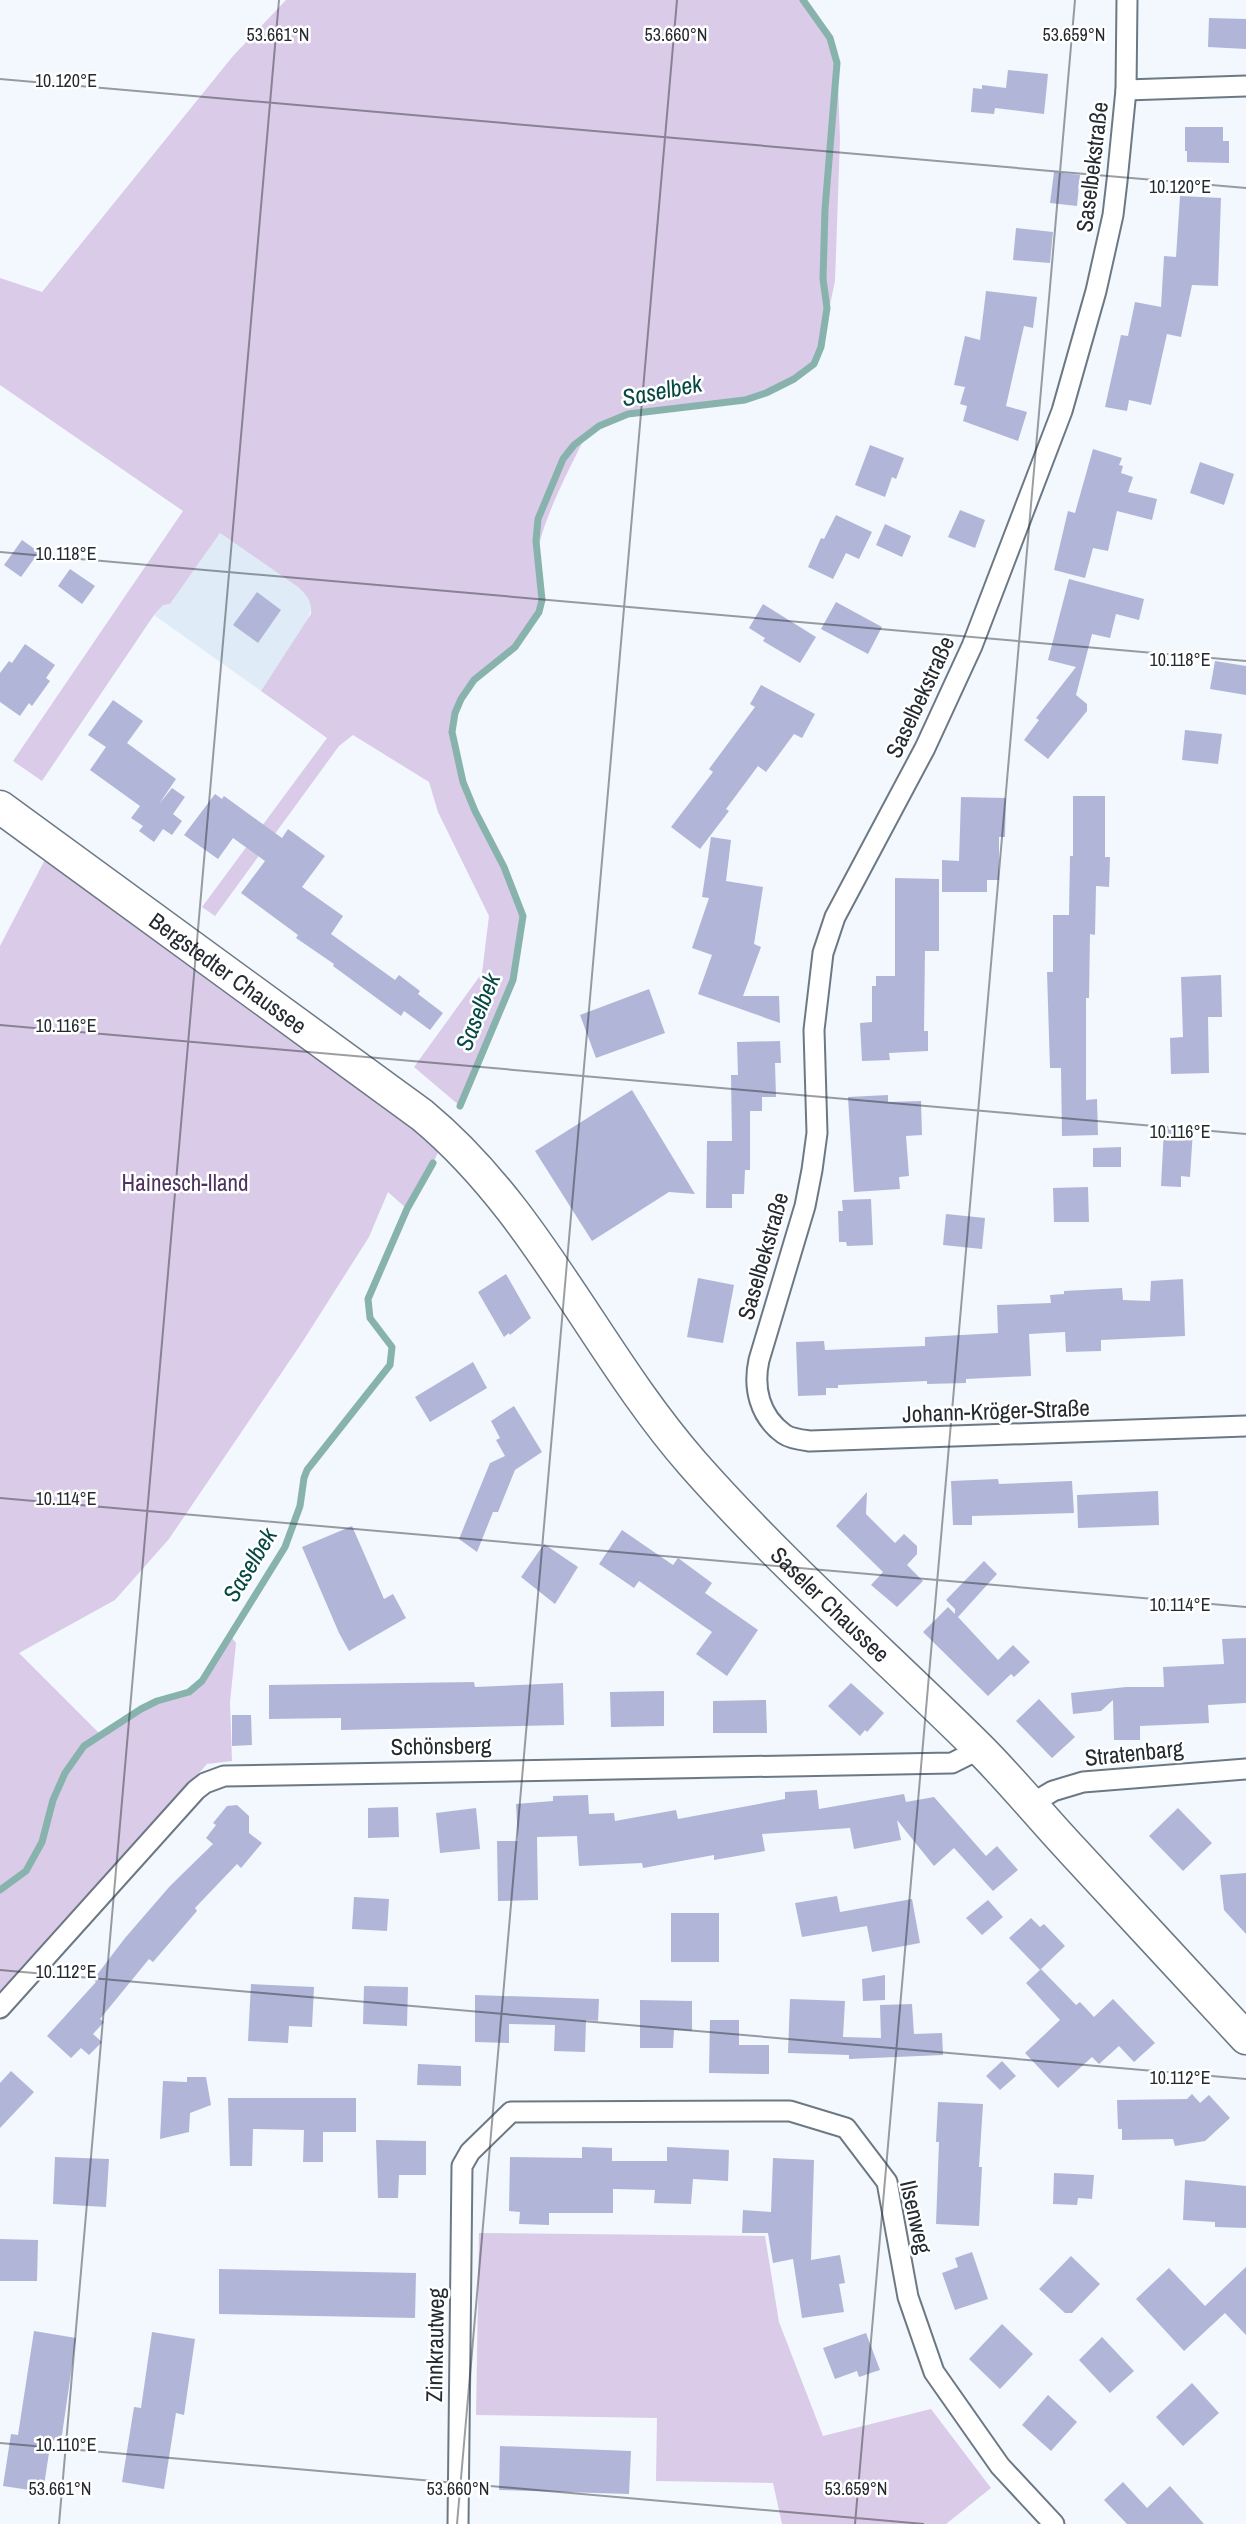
<svg xmlns="http://www.w3.org/2000/svg" width="1246" height="2524" font-family="'Archivo Narrow',sans-serif">
	<style>
		.built { fill: #dfecf7 }
		.green { fill: #dacbe8 }
		.lines { fill: none; stroke-linecap: round; stroke-linejoin: round }
		.stream { stroke: #88b3ad; stroke-width: 7 }
		.building { fill: #b1b6d8 }
		.minor-casing { stroke: #6c7985; stroke-width: 23 }
		.primary-casing { stroke: #6c7985; stroke-width: 35 }
		.minor { stroke: #fff; stroke-width: 19 }
		.primary { stroke: #fff; stroke-width: 32 }
		.ticks { fill: none; stroke: #242a2f; stroke-width: 2; stroke-opacity: 0.45 }
		.labels { text-anchor: middle; stroke-width: 5; stroke-linejoin: round; paint-order: stroke }
		.street-label { font-size: 23px; fill: #242a2f; stroke: #fff }
		.park-label { font-size: 23px; fill: #4c335f; stroke: #fff }
		.water-label { font-size: 24px; font-style: italic; fill: #054842; stroke: #fff }
		.ticks-label { font-size: 18px; text-anchor: middle; fill: #242a2f; stroke: #fff; stroke-width: 5; stroke-linejoin: round; paint-order: stroke }
	</style>
	<rect width="100%" height="100%" fill="#f2f8fd"/>
	<path class="built" d="M220 533 298 587 308 596 312 606 307 622 261 691 154 615 163 605 170 604Z"/>
	<g class="green">
		<path d="M286 0H803L830 38 837 56 840 139 835 281 821 347 814 364 794 379 766 393 745 400 628 414 600 426 586 435C572 464 541 522 538 553 537 560 540 567 541 574 544 600 540 612 526 634 503 670 452 676 453 732 453 786 489 833 509 880 514 891 522 903 523 915 528 969 482 1055 460 1106L414 1067 482 973 489 916 438 812 429 782 353 735 339 746 215 916 202 907 327 738 261 691 311 614C312 601 307 595 298 587L220 533 170 604 163 605 154 615 42 781 13 761 183 511 0 385V278L42 292 233 56Z"/>
		<path d="M53 844 440 1148 427 1177 407 1209 388 1192 369 1237 303 1341 169 1539 115 1600 19 1653 100 1734 141 1709 195 1688 229 1634 236 1643 230 1702 232 1761 207 1764 0 1998V946Z"/>
		<path d="M479 2233 765 2236 779 2322 823 2436 931 2409 991 2488 946 2524H782L773 2483 656 2481 657 2418 476 2415Z"/>
	</g>
	<g class="lines">
		<g class="stream">
			<path d="M460 1106 513 980 523 916 504 867 475 811 463 782 452 732 455 713 461 699 474 680 515 647 539 612 542 600 536 541 538 519 563 459 574 445 599 426 628 414 745 400 766 393 794 379 814 364 821 347 827 308 823 279 825 209 837 63 830 38 803 0"/>
			<path d="M0 1890 26 1871 42 1842 53 1800 65 1773 84 1746 141 1709 157 1701 189 1692 202 1681 285 1547 300 1506 304 1478 307 1470 390 1365 392 1347 370 1318 368 1299 407 1209 433 1163"/>
		</g>
	</g>
	<g class="building">
		<path d="M1209 18 1246 19V49L1208 47Z"/>
		<path d="M1008 70 1048 74 1044 114 995 108 994 114 971 112 973 88 982 89V85L1006 88Z"/>
		<path d="M1185 127H1223V141H1229V163L1187 162V151H1185Z"/>
		<path d="M1054 172 1080 175 1077 206 1050 203Z"/>
		<path d="M1180 196 1221 198 1218 286 1192 285 1181 337 1167 334 1151 405 1129 400 1127 411 1105 407 1121 335 1128 336 1135 302 1161 307 1164 256 1176 257Z"/>
		<path d="M1016 228 1053 232 1050 263 1013 260Z"/>
		<path d="M986 291 1037 297 1033 328 1024 326 1006 406 1027 412 1018 441 963 421 967 406 960 404 965 387 954 385 965 336 980 340Z"/>
		<path d="M870 445 904 458 896 479 892 477 885 497 855 485Z"/>
		<path d="M1093 449 1122 458 1119 465 1123 466 1121 473 1133 477 1128 492 1157 499 1152 520 1117 511 1108 551 1093 548 1085 578 1054 570 1068 511 1075 513Z"/>
		<path d="M1200 462 1234 474 1224 505 1190 493Z"/>
		<path d="M960 510 985 520 975 548 948 537Z"/>
		<path d="M836 515 872 532 859 559 846 553 833 579 808 567 821 538 824 539Z"/>
		<path d="M885 524 911 536 902 557 876 545Z"/>
		<path d="M22 540 39 552 21 577 4 565Z"/>
		<path d="M70 569 95 586 82 604 58 586Z"/>
		<path d="M1069 579 1144 599 1139 620 1116 614 1110 638 1092 634 1076 695 1087 704V711L1048 759 1024 740 1039 720 1036 718 1076 667 1048 660Z"/>
		<path d="M257 592 281 610 258 643 233 625Z"/>
		<path d="M836 602 882 627 868 654 821 629Z"/>
		<path d="M763 604 816 637 800 663 763 641 765 638 749 628Z"/>
		<path d="M25 644 55 665 46 678 50 681 32 706 29 703 20 716 0 702V673L9 661 12 663Z"/>
		<path d="M1215 661 1246 666V695L1210 689Z"/>
		<path d="M761 685 815 714 802 738 794 734 766 772 758 766 726 809 729 811 700 849 671 827 713 772 709 769 755 707 750 704Z"/>
		<path d="M113 700 143 721 127 743 176 779 159 804 172 788 185 797 173 814 182 821 172 835 163 829 154 842 139 831 143 826 131 818 140 806 90 770 106 747 88 735Z"/>
		<path d="M1185 730 1222 734 1218 764 1182 760Z"/>
		<path d="M215 794 222 799 224 796 282 838 288 829 325 856 302 887 343 916 331 934 395 980 399 975 420 991 418 994 443 1013 430 1030 404 1011 401 1016 333 966 334 964 296 938 298 935 241 893 265 861 233 838 218 859 184 835Z"/>
		<path d="M1073 796H1105V857H1110L1109 887 1096 886 1095 935 1090 934 1089 998H1086V1100L1097 1099 1098 1135 1062 1136 1061 1068H1050L1047 972H1053V915H1069L1070 856H1073Z"/>
		<path d="M961 797 1006 798 1005 837H999V880H987V892H942V860L959 861Z"/>
		<path d="M711 837 731 840 726 881 763 887 754 944 761 947 743 996H779L780 1023 698 994 712 955 692 948 709 898 702 897Z"/>
		<path d="M895 878 939 879V951H925L924 1031H928V1051L889 1053 890 1060 862 1061 860 1023 872 1022V986H876V976H895Z"/>
		<path d="M1221 975 1222 1017H1208L1209 1073 1171 1074 1170 1038 1183 1037 1181 977Z"/>
		<path d="M649 989 665 1033 596 1058 580 1015Z"/>
		<path d="M780 1041 781 1063H775L776 1097H762V1111H750V1170H745L744 1194H732V1208H706L707 1141H732L731 1075H738L737 1042Z"/>
		<path d="M632 1090 695 1194 669 1192 592 1241 535 1151Z"/>
		<path d="M888 1095V1102L921 1101 922 1135 906 1136 909 1176 899 1177 900 1189 854 1192 848 1097Z"/>
		<path d="M1164 1128 1193 1130 1190 1177 1181 1176V1187L1161 1186Z"/>
		<path d="M1121 1147V1167H1093V1148Z"/>
		<path d="M1088 1187 1089 1222H1054L1053 1188Z"/>
		<path d="M871 1199 873 1245 847 1246 846 1242H839L838 1211H843L842 1200Z"/>
		<path d="M946 1214 985 1218 982 1249 943 1245Z"/>
		<path d="M506 1274 531 1318 510 1335 509 1333 504 1337 478 1292Z"/>
		<path d="M698 1278 734 1285 723 1343 687 1337Z"/>
		<path d="M1183 1279 1185 1336 1101 1340V1351L1066 1352 1065 1332 1029 1334 1031 1376 966 1379V1383L927 1384V1381L838 1385V1388H826V1395L798 1396 796 1342 824 1341 825 1350 925 1346V1337L998 1333 997 1305 1051 1303 1050 1295 1064 1294V1291L1122 1288 1123 1300 1150 1301 1151 1281Z"/>
		<path d="M473 1362 487 1388 430 1422 415 1397Z"/>
		<path d="M514 1406 542 1452 515 1470 498 1512H493L477 1552 459 1539 490 1463 505 1456 496 1440 500 1438 491 1421Z"/>
		<path d="M998 1479 999 1484 1072 1481 1074 1513 972 1516V1525H953L951 1481Z"/>
		<path d="M1158 1491 1159 1525 1078 1528 1077 1495Z"/>
		<path d="M867 1492 866 1514 895 1543 904 1534 917 1546V1554L907 1565 923 1581 897 1607 871 1585 883 1572 836 1526Z"/>
		<path d="M352 1526 384 1599 393 1594 406 1618 349 1651 339 1633 302 1547Z"/>
		<path d="M622 1530 673 1565 678 1558 712 1583 705 1593 758 1630 727 1676 696 1654 712 1632 639 1581 634 1588 599 1564Z"/>
		<path d="M544 1544 578 1567 555 1604 521 1577Z"/>
		<path d="M984 1561 997 1574 958 1617 998 1660 1013 1645 1030 1662 1014 1677 1011 1674 988 1696 923 1632 948 1607 955 1614V1609L946 1600Z"/>
		<path d="M1246 1638V1703L1208 1705 1209 1723 1140 1726V1740H1114L1113 1700 1101 1711 1073 1714 1071 1693 1126 1687H1164L1163 1667 1224 1664 1222 1639Z"/>
		<path d="M474 1682 475 1687 563 1683 564 1725 341 1730V1718L269 1719V1685Z"/>
		<path d="M851 1683 884 1713 867 1732 865 1730 860 1736 828 1706Z"/>
		<path d="M664 1691V1726L611 1727 610 1692Z"/>
		<path d="M1039 1699 1075 1737 1052 1758 1016 1721Z"/>
		<path d="M766 1700 767 1733H713V1701Z"/>
		<path d="M232 1715H251L252 1745 232 1746Z"/>
		<path d="M817 1790 819 1809 904 1794 906 1802 934 1797 986 1856 997 1846 1018 1870 993 1891 954 1848 934 1866 897 1820 901 1840 854 1849 850 1828 762 1834 765 1851 714 1860V1855L643 1868 642 1863 579 1866 577 1836 537 1837 538 1900 498 1901 497 1841H518L516 1804 553 1801V1796L588 1795 589 1814 614 1813 615 1821 676 1810 678 1819 785 1799V1792Z"/>
		<path d="M237 1805 249 1816V1833L262 1843 241 1868 237 1864 195 1908 197 1911 153 1962 149 1959 100 2019 104 2022 93 2034 102 2042 89 2055 81 2048 71 2058 47 2036 96 1982 93 1980 125 1938 170 1886 213 1844 206 1838 216 1825 213 1823 227 1806Z"/>
		<path d="M398 1807 399 1837 368 1838V1808Z"/>
		<path d="M476 1808 480 1849 440 1853 436 1813Z"/>
		<path d="M1178 1808 1212 1843 1183 1871 1149 1836Z"/>
		<path d="M1246 1873V1934L1224 1910 1220 1875Z"/>
		<path d="M837 1896 840 1912 912 1899 920 1943 872 1952 867 1926 802 1937 795 1903Z"/>
		<path d="M354 1897 389 1899 387 1931 352 1929Z"/>
		<path d="M988 1900 1003 1917 982 1935 966 1918Z"/>
		<rect x="671" y="1913" width="48" height="49"/>
		<path d="M1031 1918 1040 1927 1044 1924 1065 1946 1040 1970 1009 1938Z"/>
		<path d="M1041 1969 1076 2005 1080 2002 1094 2017 1113 1999 1155 2043 1134 2062 1119 2046 1099 2064 1092 2057 1058 2088 1025 2053 1060 2020 1026 1983Z"/>
		<path d="M885 1975V2000L863 2001 862 1979Z"/>
		<path d="M251 1984 314 1987 312 2027 289 2026 288 2043 248 2041Z"/>
		<path d="M364 1986 408 1987 407 2026 363 2024Z"/>
		<path d="M475 1995 599 1999 598 2021 586 2020 585 2052 554 2051 555 2025 509 2024V2043L475 2042Z"/>
		<path d="M790 1999 845 2001 843 2037 881 2038 880 2005 912 2004 914 2034 942 2033 943 2055 849 2059V2055L788 2053Z"/>
		<path d="M640 2000 692 2001V2031L674 2030 673 2048H640Z"/>
		<path d="M710 2020H739V2045H769V2074L709 2073Z"/>
		<path d="M1002 2061 1016 2076 1000 2090 986 2076Z"/>
		<path d="M418 2064 461 2066V2086L417 2085Z"/>
		<path d="M11 2071 34 2092 0 2128V2083Z"/>
		<path d="M187 2077H206L211 2105 190 2113 189 2132 160 2139 163 2081 187 2082Z"/>
		<path d="M1192 2094 1200 2103 1209 2095 1230 2118 1205 2141 1175 2146 1173 2139 1122 2140V2129H1118L1117 2100 1187 2099Z"/>
		<path d="M228 2098H356V2132H323V2162H303L304 2130 253 2129 252 2166H230Z"/>
		<path d="M938 2102 983 2104 979 2167H982L979 2226 936 2224 939 2142H936Z"/>
		<path d="M376 2140 426 2141V2175H399L398 2198H378Z"/>
		<path d="M582 2147 612 2148V2161H667V2147L729 2150 728 2181 693 2179 691 2204 654 2203 655 2190 613 2189V2213H549V2225L519 2224 520 2212 509 2211 510 2157 582 2158Z"/>
		<path d="M55 2157 109 2159 106 2207 53 2204Z"/>
		<path d="M773 2158 814 2160 811 2260 840 2255 845 2283 839 2284 844 2312 802 2318 793 2259 773 2263 768 2233H742L743 2210 771 2212Z"/>
		<path d="M1054 2173 1094 2175 1092 2199 1078 2198 1077 2205 1053 2204Z"/>
		<path d="M1185 2180 1246 2186V2228L1215 2227V2222L1183 2220Z"/>
		<path d="M0 2239 38 2240 37 2281H0Z"/>
		<path d="M972 2252 988 2299 955 2310 942 2273 958 2267 955 2258Z"/>
		<path d="M1071 2256 1100 2284 1072 2313H1065L1039 2289Z"/>
		<path d="M1246 2267V2335L1225 2313 1184 2351 1136 2299 1169 2268 1205 2306Z"/>
		<path d="M219 2269 416 2273 415 2318 219 2314Z"/>
		<path d="M1002 2324 1033 2354 1000 2389 969 2359Z"/>
		<path d="M34 2331 76 2338 61 2442 51 2440 43 2492 3 2486 11 2434 18 2435Z"/>
		<path d="M152 2332 195 2339 184 2415 176 2413 164 2489 122 2482 134 2407 141 2408Z"/>
		<path d="M866 2333 880 2370 859 2377 857 2371 835 2379 823 2348Z"/>
		<path d="M1102 2337 1134 2371 1110 2393 1079 2360Z"/>
		<path d="M1192 2383 1219 2413 1183 2446 1156 2417Z"/>
		<path d="M1048 2395 1077 2422 1051 2451 1022 2425Z"/>
		<path d="M500 2446 631 2451 629 2494 499 2490Z"/>
		<path d="M1123 2482 1147 2508 1170 2486 1204 2524H1127L1104 2500Z"/>
	</g>
	<g class="lines">
		<g class="minor-casing">
			<g id="minor">
				<path d="M1127 0 1126 90 1117 181 1113 215 1096 291 1062 411 972 646 925 748 835 917 823 953 814 1030 817 1133 812 1170 805 1206 759 1360C753 1387 759 1416 784 1434 791 1439 802 1440 810 1441L1246 1426"/>
				<path d="M1126 90 1246 86"/>
				<path d="M1031 1804 1053 1791 1083 1782 1246 1769"/>
				<path d="M0 2008 196 1790 205 1783 224 1776 952 1763 980 1749"/>
				<path d="M458 2524 462 2166 470 2152 511 2112 790 2111 846 2128 887 2182 908 2297 934 2372 1000 2466 1054 2524"/>
			</g>
		</g>
		<g class="primary-casing">
			<g id="primary">
				<path id="s1" d="M0 807 422 1115C538 1211 595 1352 693 1464 782 1565 884 1654 980 1749 1012 1781 1041 1817 1072 1850 1130 1913 1188 1975 1246 2038"/>
			</g>
		</g>
		<use href="#minor" class="minor"/>
		<use href="#primary" class="primary"/>
	</g>
	<path class="ticks" d="M0 79 1246 188M0 552 1246 661M0 1025 1246 1134M0 1498 1246 1607M0 1970 1246 2079M0 2443 924 2524M59 2524 279 0M457 2524 677 0M855 2524 1075 0"/>
	<g class="labels">
		<g class="street-label">
			<text transform="translate(1092 167) rotate(-83)" y="8">Saselbekstraße</text>
			<text transform="translate(920 697) rotate(-65)" y="8">Saselbekstraße</text>
			<text dy="8" stroke="none"><textPath href="#s1" startOffset="282">Bergstedter Chaussee</textPath></text>
			<text transform="translate(763 1256) rotate(-74)" y="8">Saselbekstraße</text>
			<text transform="translate(996 1411) rotate(-2)" y="8">Johann-Kröger-Straße</text>
			<text dy="8" stroke="none"><textPath href="#s1" startOffset="1162">Saseler Chaussee</textPath></text>
			<text transform="translate(441 1746) rotate(-1)" y="8">Schönsberg</text>
			<text transform="translate(1134 1753) rotate(-6)" y="8">Stratenbarg</text>
			<text transform="translate(916 2217) rotate(77)" y="8">Ilsenweg</text>
			<text transform="translate(435 2345) rotate(-89)" y="8">Zinnkrautweg</text>
		</g>
		<g class="park-label">
			<text x="185" y="1191">Hainesch-Iland</text>
		</g>
		<g class="water-label">
			<text transform="translate(662 391) rotate(-11)" y="8">Saselbek</text>
			<text transform="translate(478 1012) rotate(-68)" y="8">Saselbek</text>
			<text transform="translate(250 1565) rotate(-59)" y="8">Saselbek</text>
		</g>
	</g>
	<g class="ticks-label">
		<text x="278" y="41">53.661°N</text>
		<text x="676" y="41">53.660°N</text>
		<text x="1074" y="41">53.659°N</text>
		<text x="66" y="87">10.120°E</text>
		<text x="1180" y="193">10.120°E</text>
		<text x="66" y="560">10.118°E</text>
		<text x="1180" y="666">10.118°E</text>
		<text x="66" y="1032">10.116°E</text>
		<text x="1180" y="1138">10.116°E</text>
		<text x="66" y="1505">10.114°E</text>
		<text x="1180" y="1611">10.114°E</text>
		<text x="66" y="1978">10.112°E</text>
		<text x="1180" y="2084">10.112°E</text>
		<text x="66" y="2451">10.110°E</text>
		<text x="60" y="2495">53.661°N</text>
		<text x="458" y="2495">53.660°N</text>
		<text x="856" y="2495">53.659°N</text>
	</g>
</svg>
